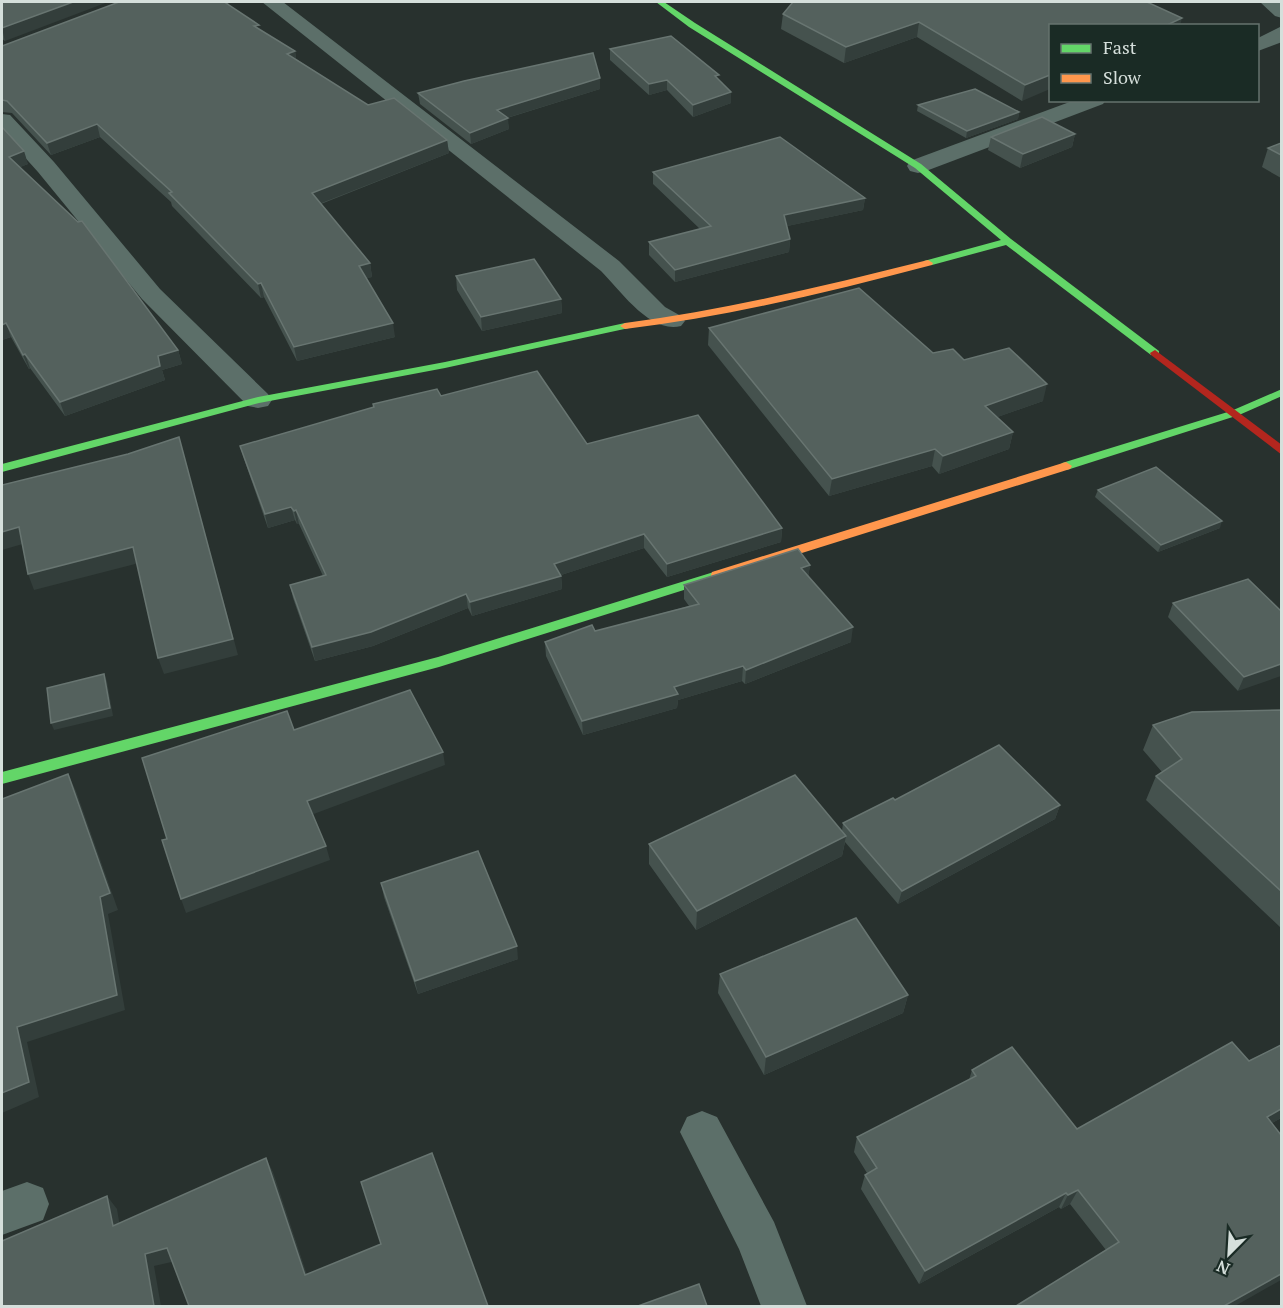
<svg xmlns="http://www.w3.org/2000/svg" width="1283" height="1308" font-family="'PT Serif',serif">
	<style>
		.lines { fill: none; stroke-linecap: round; stroke-linejoin: round }
		.street { fill: #5c6f69; fill-rule: evenodd }
		.fast { fill: #63d668; fill-rule: evenodd }
		.slow { fill: #ff974d; fill-rule: evenodd }
		.jam { fill: #b3261e; fill-rule: evenodd }
		.wall { fill: #45524e }
		.shaded-wall { fill: #333e3b }
		.building { fill: #54615d; stroke: #687571; stroke-width: 1.5 }
	</style>
	<rect width="100%" height="100%" fill="#28312e"/>
	<g class="lines">
		<g class="street">
			<path d="M262 2H283L619 261 665 307 681 316 685 321 681 326C650 334 621 291 601 271Z"/>
			<path d="M1260 2H1281L1282 18 1275 16Z"/>
			<path d="M1282 26V42L1258 51V38Z"/>
			<path d="M1075 100H1106L1103 104 926 171 918 173 910 171 907 166 910 161Z"/>
			<path d="M2 114 10 115 54 162 160 289 268 394 272 400 268 406 258 408 248 406 142 299 38 172 2 132Z"/>
			<path d="M702 1111 717 1117 774 1222 807 1306H761L739 1249 680 1132 687 1117Z"/>
			<path d="M27 1182 43 1188 49 1204 43 1220 2 1235V1191Z"/>
		</g>
		<g class="fast">
			<path d="M656 2H664L695 23 921 164 1011 239 1159 351V355H1151L1006 245 932 265H924V261L1001 240 915 168 689 27Z"/>
			<path d="M625 323 629 324V328L445 368 259 403 2 472V464L258 397 445 362Z"/>
			<path d="M1282 389V396L1239 415 1070 469 1066 470 1060 466 1062 463 1231 411Z"/>
			<path d="M717 571 722 572 723 575 722 578 439 667 2 784V772L438 657Z"/>
		</g>
		<g class="slow">
			<path d="M928 260 933 263 932 265C830 292 729 316 625 329L620 326 625 323C728 310 827 285 928 260Z"/>
			<path d="M1066 462 1072 466 1070 469 722 578H712L711 575 712 572Z"/>
		</g>
		<path class="jam" d="M1155 350 1282 445V455L1151 355 1150 353Z"/>
	</g>
	<g class="wall">
		<path d="M2 2 5 41 2 39Z"/>
		<path d="M1147 2 1022 101 917 37 844 63 781 29 783 14Z"/>
		<path d="M231 6 260 30 295 51 296 59 368 105 447 140 449 153 321 204 370 263 372 277 366 278 395 337 297 361 264 297 261 298 172 206 171 202 100 137 51 155 12 113 2 112V46Z"/>
		<path d="M610 49 718 79 731 92V103L693 117 667 90 649 95 610 60Z"/>
		<path d="M600 89 507 118 509 129 471 144 420 104 418 93Z"/>
		<path d="M918 105 1019 112 1018 119 966 138 917 111Z"/>
		<path d="M2 127 28 164 20 167 178 350 182 364 162 370 165 380 65 416 30 368 29 369 11 337 2 340Z"/>
		<path d="M1075 134 1072 147 1020 168 988 150 991 137Z"/>
		<path d="M1281 143V178L1262 167 1268 148Z"/>
		<path d="M653 172 865 198 863 210 787 226 790 239 789 252 675 282 649 255V242L700 229 653 184Z"/>
		<path d="M456 276 561 299 562 313 482 331 457 290Z"/>
		<path d="M709 328 933 353 964 360 1043 401 997 417 1013 432 1009 449 939 474 932 466 829 496 708 345Z"/>
		<path d="M441 396 587 444 782 528 781 542 667 577 644 548 561 575 562 589 472 616 468 608 373 646 315 661 293 598 290 585 323 576 299 524H297L295 520 268 528 244 459 240 446 374 407 373 404Z"/>
		<path d="M1098 490 1220 528 1158 552 1095 497Z"/>
		<path d="M810 565 808 577 851 642 745 684 742 681 678 700 677 708 583 735 546 656 545 642 595 631 689 606 684 599V585Z"/>
		<path d="M1173 603 1281 611 1238 691 1168 617Z"/>
		<path d="M1281 710V927H1280L1146 800 1156 776 1162 772 1143 750 1153 725Z"/>
		<path d="M895 800 1060 805 1055 819 898 904 845 842 842 856 696 930 649 864V844L842 831 843 823Z"/>
		<path d="M381 883 518 959 418 994 384 897Z"/>
		<path d="M720 974 908 995 903 1013 764 1075 718 993Z"/>
		<path d="M1281 1045V1118L1272 1123 1281 1135 1106 1250 1070 1204 1061 1209 1059 1207 919 1284 861 1189 865 1175 867 1173 854 1152 857 1137 969 1080 972 1070 1077 1129 1249 1061Z"/>
	</g>
	<g class="shaded-wall">
		<path d="M73 2H108L5 41 2 28Z"/>
		<path d="M1182 18 1180 26H1165Z"/>
		<path d="M919 22 917 37 844 63 846 47Z"/>
		<path d="M295 51 297 64 287 54Z"/>
		<path d="M1050 75V89L1022 101 1025 85Z"/>
		<path d="M600 78V89L497 121V110Z"/>
		<path d="M667 80V90L649 95V84Z"/>
		<path d="M731 92V103L693 117V105Z"/>
		<path d="M1019 112 1018 119 966 138 967 131Z"/>
		<path d="M508 118 509 129 471 144 470 133Z"/>
		<path d="M97 124 100 137 51 155 47 143Z"/>
		<path d="M1075 134 1072 147 1020 168 1023 154Z"/>
		<path d="M447 140 449 153 314 206 312 193Z"/>
		<path d="M24 151 28 164 13 170 9 157Z"/>
		<path d="M865 198 863 210 783 227 784 215Z"/>
		<path d="M790 239 789 252 675 282V270Z"/>
		<path d="M370 263 372 277 361 280 359 266Z"/>
		<path d="M261 283 264 297 261 298 258 284Z"/>
		<path d="M561 299 562 313 482 331 481 317Z"/>
		<path d="M6 323 11 337 2 340V325Z"/>
		<path d="M393 323 395 337 297 361 294 347Z"/>
		<path d="M178 350 182 364 162 370 165 380 65 416 60 402 158 356Z"/>
		<path d="M25 354 30 368 29 369 23 355Z"/>
		<path d="M1047 384 1043 401 981 423 985 406Z"/>
		<path d="M1013 432 1009 449 939 474 943 456Z"/>
		<path d="M179 437 238 655 164 674 158 658Z"/>
		<path d="M935 449 932 466 829 496 832 479Z"/>
		<path d="M291 507 295 520 268 528 265 514Z"/>
		<path d="M296 510 299 524H297L294 511Z"/>
		<path d="M1222 521 1220 528 1158 552 1161 545Z"/>
		<path d="M19 527 26 543 2 550V532Z"/>
		<path d="M782 528 781 542 667 577V564Z"/>
		<path d="M644 534V548L555 577 554 564Z"/>
		<path d="M133 547 139 563 34 590 28 574Z"/>
		<path d="M810 565 808 579 801 568Z"/>
		<path d="M561 576 562 589 472 616 470 602Z"/>
		<path d="M466 594 468 608 373 646 315 661 312 647Z"/>
		<path d="M853 627 851 642 745 684 746 670Z"/>
		<path d="M1281 664V676L1238 691 1244 677Z"/>
		<path d="M743 666 742 681 678 700 677 708 583 735 582 721 674 687Z"/>
		<path d="M104 674 107 681 113 716 54 730 51 723Z"/>
		<path d="M443 752 445 765 311 815 307 801Z"/>
		<path d="M68 774 76 791 118 910 108 914 125 1010 27 1042 39 1097 2 1113V1093L17 1027Z"/>
		<path d="M1060 805 1055 819 898 904 902 891Z"/>
		<path d="M846 836 842 856 696 930 697 911Z"/>
		<path d="M326 846 330 860 186 913 181 899Z"/>
		<path d="M517 946 518 959 418 994 415 981Z"/>
		<path d="M908 995 903 1013 764 1075 766 1057Z"/>
		<path d="M1281 1109V1118L1256 1132 1267 1117Z"/>
		<path d="M266 1158 273 1172 311 1287 305 1275Z"/>
		<path d="M1078 1190 1070 1204 1061 1209 1068 1195Z"/>
		<path d="M1066 1193 1059 1207 919 1284 925 1271Z"/>
		<path d="M107 1196 117 1209 122 1239 113 1226Z"/>
		<path d="M167 1248 176 1261 154 1266 161 1306H154L145 1254Z"/>
		<path d="M1281 1274V1280L1235 1306H1224Z"/>
	</g>
	<g class="building">
		<path d="M2 2H73L2 28Z"/>
		<path d="M119 2H230L226 3 259 25 254 26 295 51 287 54 368 105 394 98 447 140 312 193 370 263 359 266 393 323 294 347 261 283 258 284 169 193 172 192 97 124 47 143 7 101 2 100V46Z"/>
		<path d="M793 2H1147L1182 18 1165 26H1050V75L1025 85 919 22 846 47 783 14Z"/>
		<path d="M671 36 719 75 715 76 731 92 693 105 667 80 649 84 610 49Z"/>
		<path d="M593 53 600 78 497 110 508 118 470 133 418 93 464 81Z"/>
		<path d="M975 89 1019 112 967 131 918 105Z"/>
		<path d="M1042 117 1075 134 1023 154 991 137Z"/>
		<path d="M2 127 24 151 9 157 78 222 82 221 178 350 158 356 160 366 60 402 25 354 23 355 6 323 2 325Z"/>
		<path d="M780 137 865 198 784 215 790 239 675 270 649 242 711 226 653 172Z"/>
		<path d="M1281 143V155L1268 148Z"/>
		<path d="M534 259 561 299 481 317 456 276Z"/>
		<path d="M859 288 933 353 953 349 964 360 1009 348 1047 384 985 406 1013 432 943 456 935 449 832 479 709 328Z"/>
		<path d="M537 371 587 444 698 415 782 528 667 564 644 534 554 564 561 576 470 602 466 594 371 632 312 647 290 585 326 575 296 510 294 511 291 507 265 514 240 446 374 407 373 404 437 389 441 396Z"/>
		<path d="M179 437 233 639 158 658 133 547 28 574 19 527 2 532V485L128 454Z"/>
		<path d="M1156 467 1222 521 1161 545 1098 490Z"/>
		<path d="M798 549 810 565 801 568 853 627 746 670 743 666 674 687 678 694 582 721 545 642 592 625 595 631 699 604 684 585Z"/>
		<path d="M1248 579 1281 611V664L1244 677 1173 603Z"/>
		<path d="M104 674 110 708 51 723 47 688Z"/>
		<path d="M410 690 443 752 307 801 326 846 181 899 162 840 167 839 142 758 287 711 294 730Z"/>
		<path d="M1281 710V891L1156 776 1182 759 1153 725 1192 712Z"/>
		<path d="M999 745 1060 805 902 891 843 823 893 798 895 800Z"/>
		<path d="M68 774 110 893 100 897 117 995 17 1027 29 1082 2 1093V799Z"/>
		<path d="M795 775 846 836 697 911 649 844Z"/>
		<path d="M478 851 517 946 415 981 381 883Z"/>
		<path d="M856 918 908 995 766 1057 720 974Z"/>
		<path d="M1232 1042 1249 1061 1281 1045V1109L1267 1117 1281 1135V1274L1224 1306H1016L1119 1242 1078 1190 1068 1195 1066 1193 925 1271 865 1175 877 1168 857 1137 976 1076 972 1070 1012 1047 1077 1129Z"/>
		<path d="M432 1153 488 1306H189L167 1248 145 1254 154 1306H2V1241L107 1196 113 1226 266 1158 305 1275 381 1244 361 1182Z"/>
		<path d="M699 1284 707 1306H638Z"/>
	</g>
	<rect width="1283" height="1308" fill="none" stroke="#d5dfdb" stroke-width="6"/>
	<rect x="1049" y="24" width="210" height="78" fill="#1a2b25" stroke="#65736e" stroke-width="1.5"/>
	<rect x="1061" y="44" width="30" height="9" fill="#63d668" stroke="#65736e" stroke-width="1.5"/>
	<text x="1103" y="54" font-size="18" fill="#d5dfdb">Fast</text>
	<rect x="1061" y="74" width="30" height="9" fill="#ff974d" stroke="#65736e" stroke-width="1.5"/>
	<text x="1103" y="84" font-size="18" fill="#d5dfdb">Slow</text>
	<g transform="translate(1229 1254) rotate(204)" stroke="#1a2b25" stroke-width="4.5" paint-order="stroke">
	<path d="M0-4.5L10 22L0 15L-10 22Z" fill="#d5dfdb"/>
	<text y="-9" font-size="16" font-weight="bold" text-anchor="middle" fill="#d5dfdb">N</text>
	</g>
</svg>
